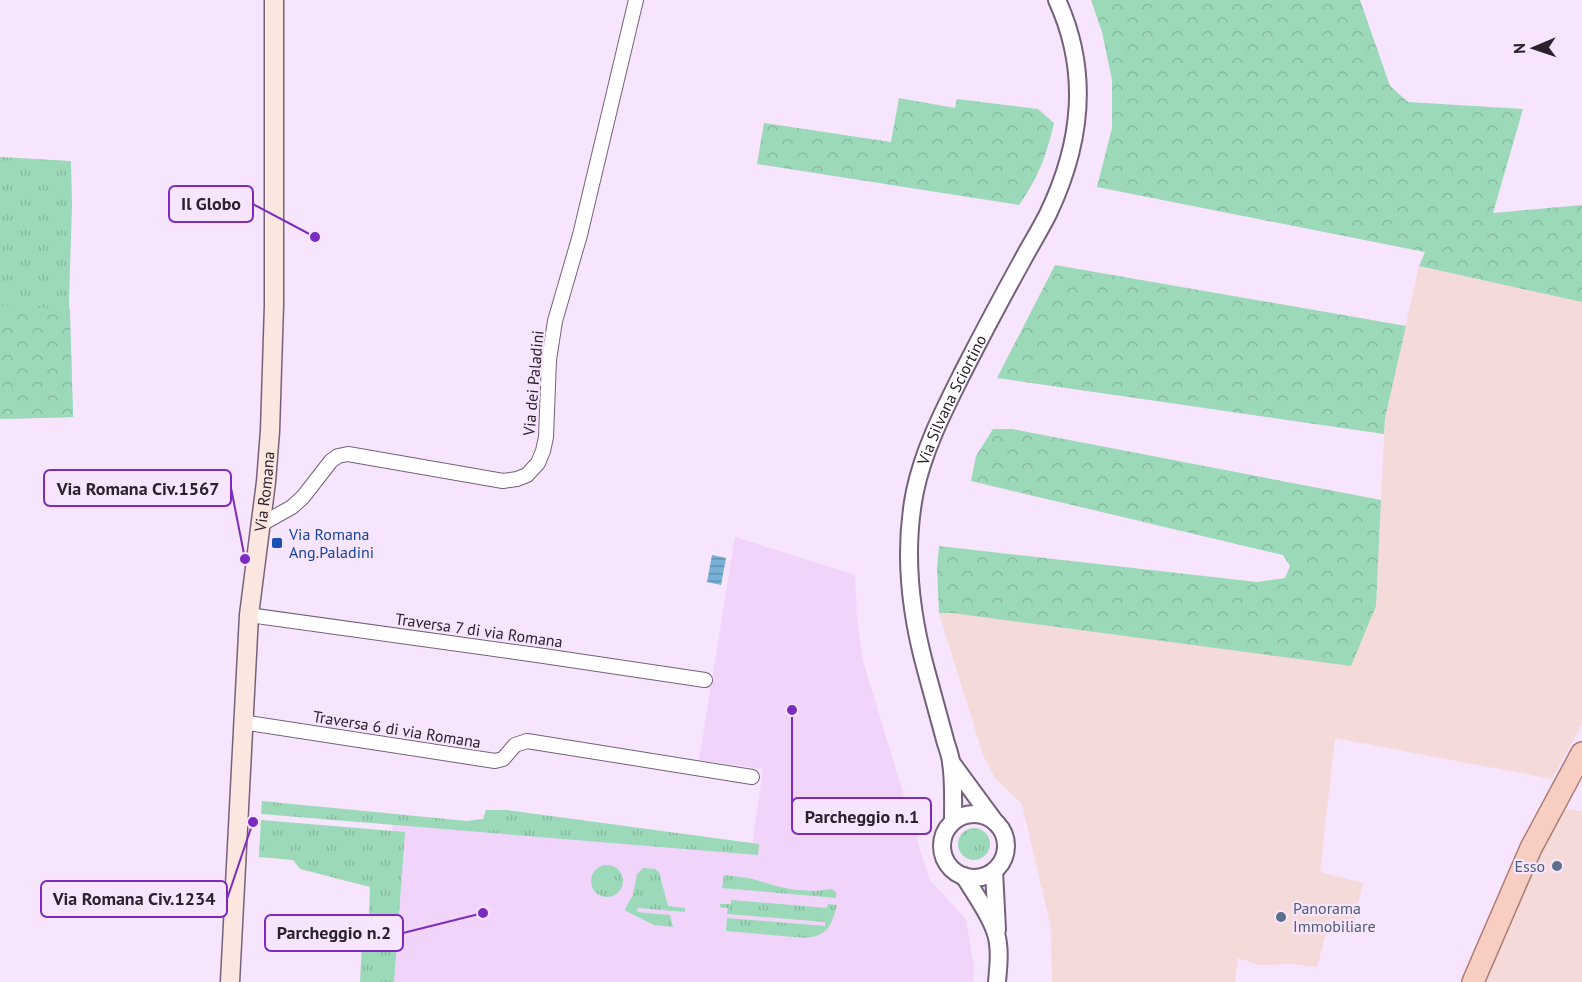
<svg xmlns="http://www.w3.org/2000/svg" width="1582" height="982" font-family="'PT Sans',sans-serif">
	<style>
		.industrial { fill: #f5dada }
		.built { fill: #f1d4fa }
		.grass { fill: url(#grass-tufts) }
		.forest { fill: url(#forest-crowns) }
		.water { fill: url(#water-rules) }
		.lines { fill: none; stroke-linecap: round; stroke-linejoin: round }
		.minor-casing { stroke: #76617c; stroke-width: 16 }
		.tertiary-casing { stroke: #76617c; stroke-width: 20 }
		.secondary-casing { stroke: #76617c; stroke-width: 21 }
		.primary-casing { stroke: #ac7c72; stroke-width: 24 }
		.minor { stroke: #fff; stroke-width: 14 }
		.tertiary { stroke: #fff; stroke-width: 16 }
		.secondary { stroke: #fbe6e0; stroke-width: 18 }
		.primary { stroke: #f7cec1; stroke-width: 21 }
		.transit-dot { fill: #1a4fb4; stroke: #f7e4fd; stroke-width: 2 }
		.service-dot { fill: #5c6f8a; stroke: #f7e4fd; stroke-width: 2 }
		.labels { text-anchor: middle; stroke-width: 4.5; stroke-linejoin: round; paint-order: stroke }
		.street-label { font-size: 16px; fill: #2b222e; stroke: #f7e4fd }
		.transit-label { font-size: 16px; fill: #164399; stroke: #f7e4fd; text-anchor: start }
		.service-label { font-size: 16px; fill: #4e5e75; stroke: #f7e4fd; text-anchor: end }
		.leader { fill: none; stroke: #7b2cbf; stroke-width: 2 }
		.callout-dot { fill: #7b2cbf; stroke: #f7e4fd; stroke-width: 2 }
		.callout { fill: #f7e4fd; stroke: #7b2cbf; stroke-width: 2 }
		.callout-label { font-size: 18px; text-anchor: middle; font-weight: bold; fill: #2b222e }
	</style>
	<defs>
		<pattern id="grass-tufts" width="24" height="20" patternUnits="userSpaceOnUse" patternTransform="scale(1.5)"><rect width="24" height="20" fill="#9cd9b9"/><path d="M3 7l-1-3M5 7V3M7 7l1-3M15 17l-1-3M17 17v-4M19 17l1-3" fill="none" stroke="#87ba9f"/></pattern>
		<pattern id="forest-crowns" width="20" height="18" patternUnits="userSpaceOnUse" patternTransform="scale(1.5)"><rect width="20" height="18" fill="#9cd9b9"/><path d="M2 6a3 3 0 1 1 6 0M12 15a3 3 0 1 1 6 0" fill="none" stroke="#87ba9f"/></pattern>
		<pattern id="water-rules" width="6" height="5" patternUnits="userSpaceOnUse" patternTransform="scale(1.5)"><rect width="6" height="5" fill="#78b0d7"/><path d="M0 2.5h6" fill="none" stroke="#638faf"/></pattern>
	</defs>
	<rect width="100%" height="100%" fill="#f7e4fd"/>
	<g class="industrial">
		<path d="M1419 266 1582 302V724L1552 779 1335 738 1320 872 1363 883 1353 926 1330 919 1317 967 1294 964 1259 965 1238 958 1235 982H1052L1051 928 1022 804 995 778 983 755 939 613 1376 606 1385 418Z"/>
		<path d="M1560 809 1582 811V982H1483Z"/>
	</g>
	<path class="built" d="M735 537 855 575 857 619 863 661 929 879 966 919 974 967 973 982H384L393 818 751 853 763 769 699 760Z"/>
	<g class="grass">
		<path d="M0 157 71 161 72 205 69 300 73 417 0 419Z"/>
		<path d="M262 801 467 821 483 819 486 810H507L759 844 758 855 261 814Z"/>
		<path d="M261 820 405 832 394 982H360L362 943H368L370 887 300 869 293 860 259 857Z"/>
		<circle cx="974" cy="844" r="16"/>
		<circle cx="607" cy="881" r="16"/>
		<path d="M643 868 655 869 659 872 668 906 685 908V912L638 908 637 912 670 915 673 927 654 925 626 911 625 909 633 895 637 874Z"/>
		<path d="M724 875 749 878 780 887 796 890 815 891 832 889 836 892V898L722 888Z"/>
		<path d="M731 900 827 908 828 904 837 905C831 926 829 935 806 938L726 931 727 918 825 926V922L727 914 728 908 720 907V904H731Z"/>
	</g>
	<g class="forest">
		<path d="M1091 0H1360L1390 86 1408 102 1523 109 1493 213 1582 205V302L1419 266 1425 252 1097 187 1112 128V80L1102 32Z"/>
		<path d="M899 98 955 108 957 99 1038 109 1054 123C1046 157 1039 176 1019 205L757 164 764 123 891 142Z"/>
		<path d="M1055 265 1406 326 1385 418 1384 434 997 378Z"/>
		<path d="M0 305 70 310 73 417 0 419Z"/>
		<path d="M993 429H1012L1381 500 1376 606 1351 666 952 613H939L937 569 939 546 1257 582 1285 578 1290 566 1283 555 971 481 976 456Z"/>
	</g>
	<path class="water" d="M712 555 726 558 721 585 707 582Z"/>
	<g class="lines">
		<g class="minor-casing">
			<g id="minor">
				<path d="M260 525 292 507 303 497 331 461 338 456 348 454 503 481 517 479 527 475 538 463 543 451 546 437 549 360 555 321 580 235 636 0"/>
				<path d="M249 615 537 655 705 680"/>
				<path d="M242 722 495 761 503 759 515 745 527 741 752 777"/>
			</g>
		</g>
		<g class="tertiary-casing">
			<g id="tertiary">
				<path d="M951 762 995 822"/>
				<circle cx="974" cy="846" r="32"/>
				<path id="s1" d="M953 821C953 802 954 781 951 762 950 753 946 745 944 736 938 714 932 692 926 670 910 612 903 551 915 491 924 448 945 408 964 370 983 333 1002 297 1022 261 1030 246 1040 230 1048 214 1082 143 1090 72 1057 0"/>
				<path d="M994 871 997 930"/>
				<path d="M964 876C974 893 997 924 998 944 1000 956 998 969 997 982"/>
			</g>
		</g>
		<g class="secondary-casing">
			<g id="secondary">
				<path id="s2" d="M230 982 249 615 266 482 270 431 274 305V0"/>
			</g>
		</g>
		<g class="primary-casing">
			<path id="primary" d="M1473 982 1531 848 1582 753"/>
		</g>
		<use href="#minor" class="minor"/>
		<use href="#tertiary" class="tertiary"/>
		<use href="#secondary" class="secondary"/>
		<use href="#primary" class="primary"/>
	</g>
	<rect class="transit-dot" x="271" y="537" width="12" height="12" rx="3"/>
	<g class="service-dot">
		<circle cx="1557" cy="866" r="6"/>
		<circle cx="1281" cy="917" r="6"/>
	</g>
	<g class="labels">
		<g class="street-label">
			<text transform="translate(533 383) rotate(-85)" y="6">Via dei Paladini</text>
			<text dy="6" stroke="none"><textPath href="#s1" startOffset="434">Via Silvana Sciortino</textPath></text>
			<text dy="6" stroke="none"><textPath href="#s2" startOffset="492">Via Romana</textPath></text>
			<text transform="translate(479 630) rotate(8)" y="6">Traversa 7 di via Romana</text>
			<text transform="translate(397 729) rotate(9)" y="6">Traversa 6 di via Romana</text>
		</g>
		<g class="transit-label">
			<text x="289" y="540">Via Romana<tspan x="289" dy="18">Ang.Paladini</tspan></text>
		</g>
		<g class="service-label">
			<text x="1545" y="872">Esso</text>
			<text x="1293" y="914" text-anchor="start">Panorama<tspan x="1293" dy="18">Immobiliare</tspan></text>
		</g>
	</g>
	<path class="leader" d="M315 237L253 204M245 559L231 488M792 710L792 816M253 822L227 899M483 913L403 933"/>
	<g class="callout-dot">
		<circle cx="315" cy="237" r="6"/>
		<circle cx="245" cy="559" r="6"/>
		<circle cx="792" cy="710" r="6"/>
		<circle cx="253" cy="822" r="6"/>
		<circle cx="483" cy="913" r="6"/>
	</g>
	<g class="callout">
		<rect x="169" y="186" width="84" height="36" rx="6"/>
		<rect x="44" y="470" width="187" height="36" rx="6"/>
		<rect x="792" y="798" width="139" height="36" rx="6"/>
		<rect x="41" y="881" width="186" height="36" rx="6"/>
		<rect x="265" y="915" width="138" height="36" rx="6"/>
	</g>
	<g class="callout-label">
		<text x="211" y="210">Il Globo</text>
		<text x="138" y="495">Via Romana Civ.1567</text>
		<text x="862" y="823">Parcheggio n.1</text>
		<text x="134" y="905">Via Romana Civ.1234</text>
		<text x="334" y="939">Parcheggio n.2</text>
	</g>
	<g transform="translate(1534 48) rotate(268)" stroke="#f7e4fd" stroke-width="4.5" paint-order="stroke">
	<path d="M0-4.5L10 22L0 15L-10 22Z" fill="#2b222e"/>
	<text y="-9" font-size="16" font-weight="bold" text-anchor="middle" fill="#2b222e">N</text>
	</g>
</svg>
